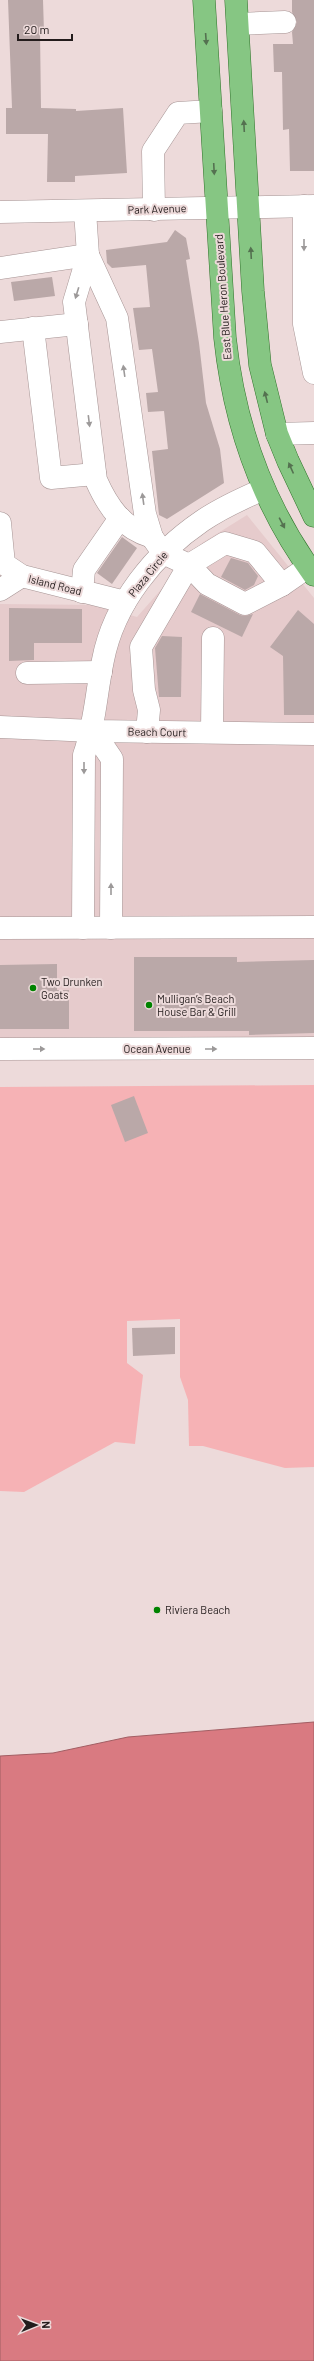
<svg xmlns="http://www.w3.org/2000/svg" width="314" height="2361" font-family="Barlow,sans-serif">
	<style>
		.built { fill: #e6cbcc }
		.green { fill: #f6b2b5 }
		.water { fill: #d97a81; stroke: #a25e63 }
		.building { fill: #baa8a8 }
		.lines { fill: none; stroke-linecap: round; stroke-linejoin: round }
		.minor-casing { stroke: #a69494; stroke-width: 23 }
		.major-casing { stroke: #2f722a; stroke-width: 23 }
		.minor { stroke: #fff; stroke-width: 22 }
		.major { stroke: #86c683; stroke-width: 22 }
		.oneway { fill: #547150 }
		.oneway2 { fill: #9c9999 }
		.poi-dot { fill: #008300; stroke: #eddada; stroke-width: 1.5 }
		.labels { text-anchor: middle; stroke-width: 4; stroke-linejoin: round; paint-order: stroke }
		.street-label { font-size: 11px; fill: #231c1c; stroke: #eddada }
		.poi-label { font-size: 11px; fill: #231c1c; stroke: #eddada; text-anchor: start }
	</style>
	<rect width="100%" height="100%" fill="#eddada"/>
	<path class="built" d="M247 515 314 598V1037L0 1040V604L97 605 137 617 202 543Z"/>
	<path class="green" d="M314 1085V1467L285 1468 203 1446H189L188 1400 180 1377V1319L127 1321V1363L143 1375 135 1444 115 1442 24 1492 0 1491V1087Z"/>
	<path class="water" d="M314 1722V2361H0V1756L53 1753 128 1737Z"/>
	<g class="building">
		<path d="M8 0H43L44 32H40L41 108 76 109V111L123 108 127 173 75 176V182H47L48 134H6V108H12Z"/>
		<path d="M292 0H314V171H290L289 129 283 130 282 72H274L273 44H293L292 32 297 22 292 12Z"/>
		<path d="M175 230 186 238 190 259 186 260 199 343 206 403 220 449 224 483 167 519 159 515 152 451 168 449 164 411 148 412 146 393 158 392 152 349 139 350 133 308 150 307 146 265 112 268 107 263 106 250 167 242Z"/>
		<path d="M52 277 55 296 14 301 11 282Z"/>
		<path d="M122 537 137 548 112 584 97 573Z"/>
		<path d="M231 558 248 563 258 576 254 585 245 590 221 577Z"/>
		<path d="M200 594 240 615 245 616 253 614 242 637 191 612Z"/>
		<path d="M9 608 82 609V643H34V660L9 661Z"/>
		<path d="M298 610 314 624V715H284L283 656 270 647Z"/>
		<path d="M162 636 182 637 181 697H159L155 648Z"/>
		<path d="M134 957H237V962L314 960V1033L249 1035V1031H134Z"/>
		<path d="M57 964V990H69V1029H0V965Z"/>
		<path d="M134 1096 148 1133 125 1142 111 1105Z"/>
		<path d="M175 1327V1354L133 1356 132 1328Z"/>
	</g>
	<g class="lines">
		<g class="minor-casing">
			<g id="minor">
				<path d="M238 24 285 22"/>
				<path d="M304 206V324L314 373"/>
				<path d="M154 210 153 151 178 113 211 111"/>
				<path d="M85 211 88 255 117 318 145 514 152 537 163 553 189 565 207 584 245 604 282 585 308 567"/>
				<path d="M0 212 314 206"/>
				<path d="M88 255 74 302 96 480C108 507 122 528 152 537"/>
				<path d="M0 268 88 255"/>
				<path d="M33 328 51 478 95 474"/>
				<path d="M0 332 77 324"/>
				<path d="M277 434 314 433"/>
				<path d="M0 523 4 564 22 576 125 602"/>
				<path d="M0 590 22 576"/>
				<path d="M82 592 84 570 120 518"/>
				<path d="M27 673 101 672"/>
				<path d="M0 727 93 731 314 734"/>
				<path d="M93 731 112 759 111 928"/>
				<path d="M147 732 149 710 144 690 141 647 189 565 225 543 255 552 282 585"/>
				<path d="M212 732 213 638"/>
				<path d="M0 928 314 927"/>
				<path d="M83 928 84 755C95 724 96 693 103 660 114 603 155 553 202 521 221 508 243 498 264 489"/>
				<path d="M0 1049 314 1048"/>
			</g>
		</g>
		<g class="major-casing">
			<g id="major">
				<path d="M204 0 225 338C234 423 263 505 314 575"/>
				<path d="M236 0 253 291 260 365 277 434 288 461 314 516"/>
			</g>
		</g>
		<use href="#minor" class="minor"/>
		<use href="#major" class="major"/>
	</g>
	<defs><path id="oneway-solid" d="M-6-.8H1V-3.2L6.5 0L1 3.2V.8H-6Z"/></defs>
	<g class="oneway">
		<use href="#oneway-solid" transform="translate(206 39) rotate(86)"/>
		<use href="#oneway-solid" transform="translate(244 126) rotate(-93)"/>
		<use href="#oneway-solid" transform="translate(214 169) rotate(87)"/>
		<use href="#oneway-solid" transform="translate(251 253) rotate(-93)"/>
		<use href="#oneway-solid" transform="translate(266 397) rotate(-104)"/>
		<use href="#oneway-solid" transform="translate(291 468) rotate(-114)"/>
		<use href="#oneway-solid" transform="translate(282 523) rotate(62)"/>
	</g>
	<g class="oneway2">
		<use href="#oneway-solid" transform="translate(304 245) rotate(90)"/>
		<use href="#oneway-solid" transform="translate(77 293) rotate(107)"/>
		<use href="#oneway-solid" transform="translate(124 371) rotate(-98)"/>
		<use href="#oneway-solid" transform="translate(89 421) rotate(83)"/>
		<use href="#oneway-solid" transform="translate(143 499) rotate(-98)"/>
		<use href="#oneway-solid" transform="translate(84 768) rotate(90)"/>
		<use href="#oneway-solid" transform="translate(111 889) rotate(-90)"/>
		<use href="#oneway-solid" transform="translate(39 1049)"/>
		<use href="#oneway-solid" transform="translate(211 1049)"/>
	</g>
	<g class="poi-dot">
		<circle cx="33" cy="988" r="4"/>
		<circle cx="149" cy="1005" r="4"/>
		<circle cx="157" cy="1610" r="4"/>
	</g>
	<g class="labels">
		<g class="street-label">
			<text transform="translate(157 209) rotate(-2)" y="4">Park Avenue</text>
			<text transform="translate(223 297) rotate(-94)" y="4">East Blue Heron Boulevard</text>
			<text transform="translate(148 574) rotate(-51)" y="4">Plaza Circle</text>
			<text transform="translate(55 585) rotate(14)" y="4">Island Road</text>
			<text transform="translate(157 732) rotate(1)" y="4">Beach Court</text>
			<text x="157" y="1053">Ocean Avenue</text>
		</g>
		<g class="poi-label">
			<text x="41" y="986">Two Drunken<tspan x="41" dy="13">Goats</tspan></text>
			<text x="157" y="1003">Mulligan’s Beach<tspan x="157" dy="13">House Bar &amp; Grill</tspan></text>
			<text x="165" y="1614">Riviera Beach</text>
		</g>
	</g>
	<g transform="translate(36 2325) rotate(89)" stroke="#eddada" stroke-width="3" paint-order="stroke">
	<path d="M0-3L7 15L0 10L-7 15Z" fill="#231c1c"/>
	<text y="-6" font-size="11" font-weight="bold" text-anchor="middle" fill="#231c1c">N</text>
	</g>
	<path d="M18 34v6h54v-6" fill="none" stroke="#231c1c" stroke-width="2"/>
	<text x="24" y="34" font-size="12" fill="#231c1c" stroke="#eddada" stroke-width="3" paint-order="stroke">20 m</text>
</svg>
